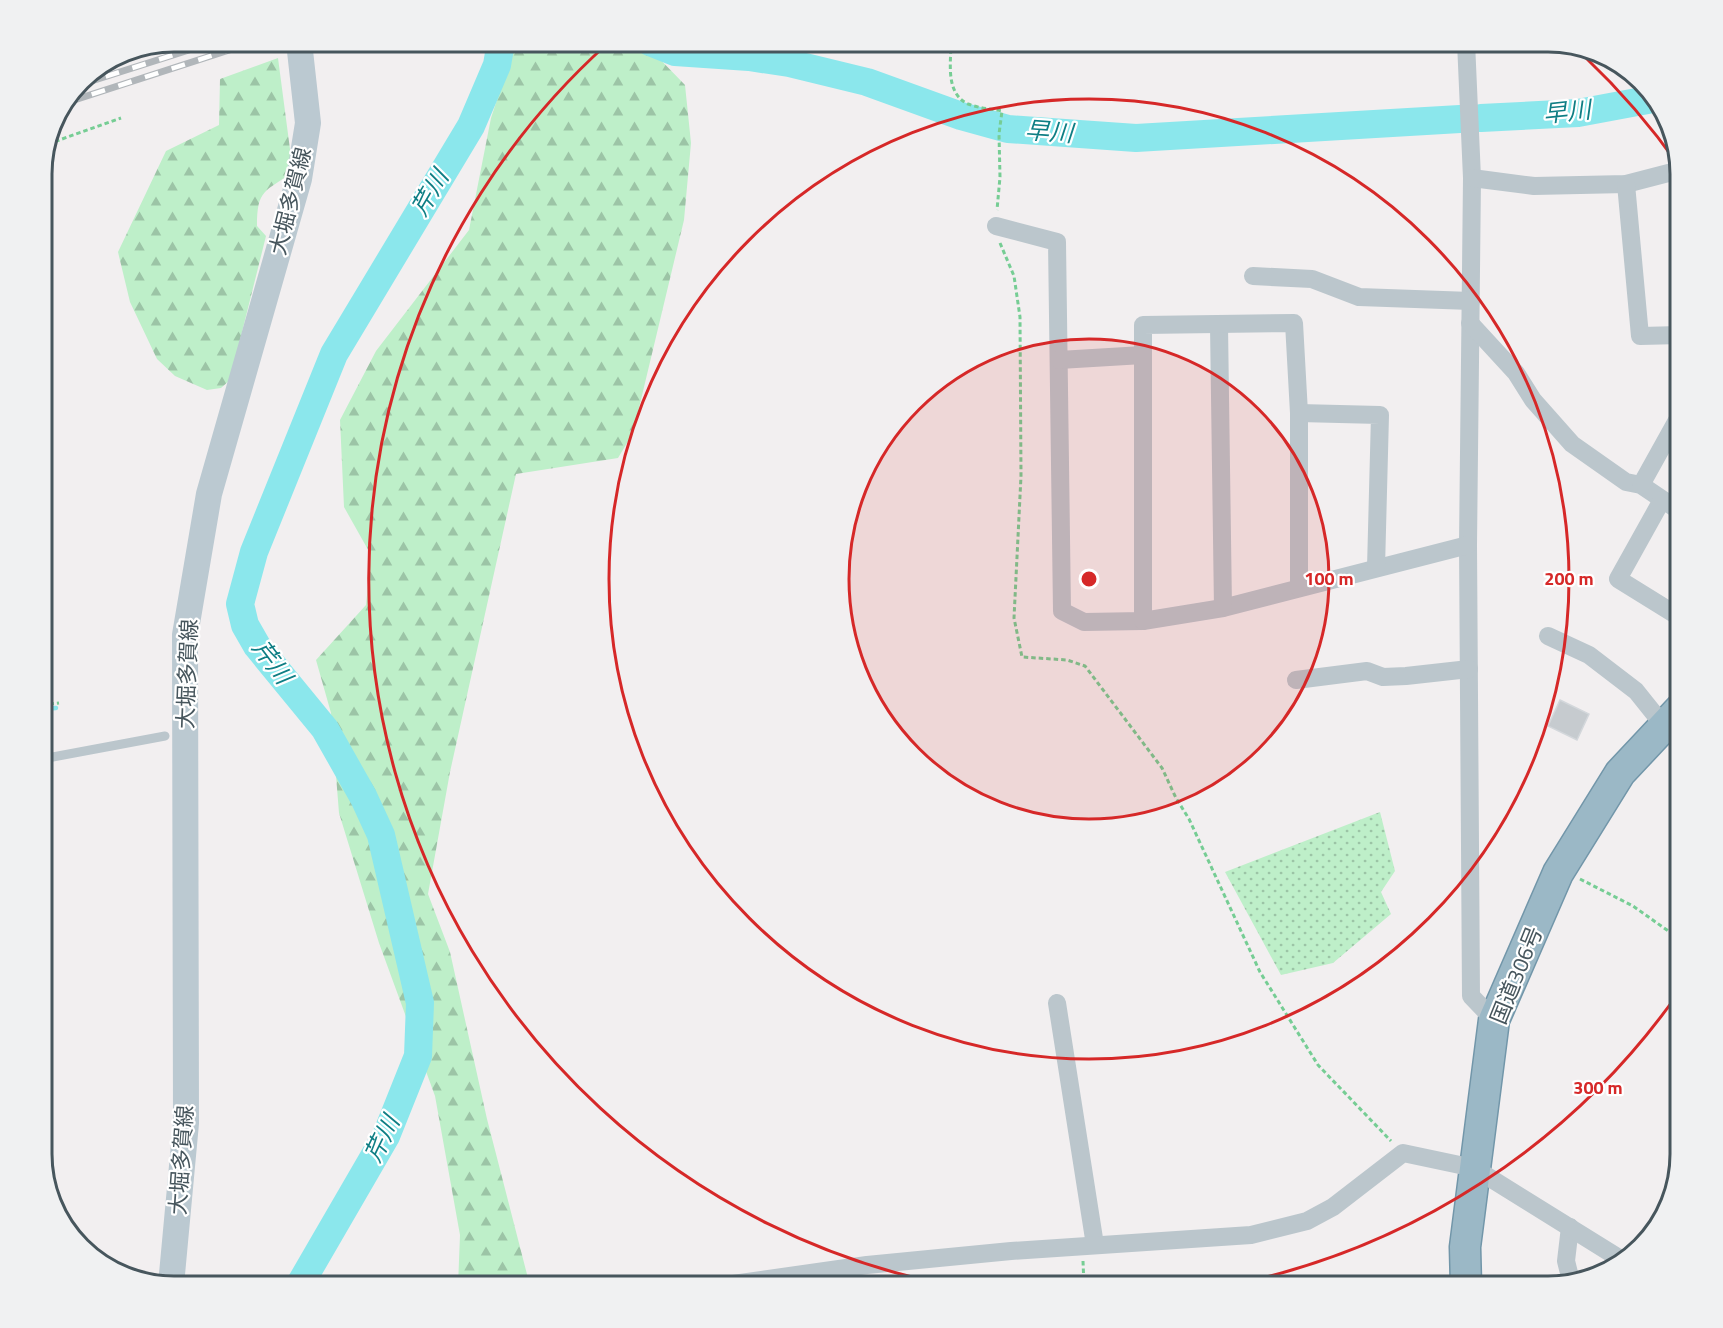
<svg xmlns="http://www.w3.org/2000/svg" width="1723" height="1328" font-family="'Titillium Web','Noto Sans JP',sans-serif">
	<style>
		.green { fill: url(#green-dots) }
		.forest { fill: url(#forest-firs) }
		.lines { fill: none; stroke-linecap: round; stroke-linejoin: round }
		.stream { stroke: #8be7ec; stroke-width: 4.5 }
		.river { stroke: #8be7ec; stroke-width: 28 }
		.building { fill: #c6cbcf; stroke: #d3d7db; stroke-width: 1.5 }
		.trunk-casing { stroke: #7296a9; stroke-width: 33 }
		.path { stroke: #76cd94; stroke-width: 3; stroke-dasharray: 4.5 3; stroke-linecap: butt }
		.service { stroke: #bbc6cc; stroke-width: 9 }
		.minor { stroke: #bbc6cc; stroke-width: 18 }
		.secondary { stroke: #bbc9d1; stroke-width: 26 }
		.trunk { stroke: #9bb8c6; stroke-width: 30 }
		.rail-casing { stroke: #b1b6ba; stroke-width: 7 }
		.rail { stroke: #fff; stroke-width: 4.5; stroke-dasharray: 14; stroke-linecap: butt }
		.ring { fill: none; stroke: #d62828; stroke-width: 3 }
		.labels { text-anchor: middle; stroke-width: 4.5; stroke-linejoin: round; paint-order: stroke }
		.street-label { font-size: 22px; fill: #47565d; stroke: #fff }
		.water-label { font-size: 24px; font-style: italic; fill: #0e7e84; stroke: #fff }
		.rim { fill: none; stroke: #47565d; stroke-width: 3 }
		.centre { fill: #d62828; stroke: #fff; stroke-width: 3 }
		.ring-label { font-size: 18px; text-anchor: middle; font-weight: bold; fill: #d62828; stroke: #fff; stroke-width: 4.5; stroke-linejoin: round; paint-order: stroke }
	</style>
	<defs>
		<pattern id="green-dots" width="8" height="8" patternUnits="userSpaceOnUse" patternTransform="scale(1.5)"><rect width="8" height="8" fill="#beefc9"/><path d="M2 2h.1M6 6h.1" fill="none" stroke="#9cc4a6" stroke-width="1.8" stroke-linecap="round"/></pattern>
		<pattern id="forest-firs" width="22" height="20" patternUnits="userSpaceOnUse" patternTransform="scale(1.5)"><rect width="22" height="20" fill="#beefc9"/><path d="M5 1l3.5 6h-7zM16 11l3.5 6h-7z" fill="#9cc4a6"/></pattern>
	</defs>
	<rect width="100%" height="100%" fill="#f2eff0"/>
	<path class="green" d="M1380 812 1395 871 1381 892 1391 914 1333 963 1281 975 1225 872Z"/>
	<g class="forest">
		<path d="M516 42H653L651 50 685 85 691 143 684 220 633 433 618 458 516 474 450 772 428 894 450 952 487 1119 530 1286H458L460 1235 435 1096 379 943 339 813 331 713 316 660 366 605 371 555 344 507 340 420 376 351 469 230 491 118Z"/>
		<path d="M278 58 293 172C265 192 257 189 257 226L266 236 230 380 221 388 207 390 175 376 157 359 130 302 118 252 166 151 219 125 220 79Z"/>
	</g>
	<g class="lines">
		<path class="stream" d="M42 709 56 708"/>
		<g class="river">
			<path d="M650 42 675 52 749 57 789 63 867 82 961 116 1008 129 1136 138 1460 119"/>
			<path d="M1481 118 1578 113 1653 99"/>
			<path d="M299 1286 386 1136 418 1056 420 1003 381 835 364 798 325 729 257 646 245 625 240 604 254 552 334 354 471 126 497 65 501 42"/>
		</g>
	</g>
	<path class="building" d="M1560 700 1589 714 1577 740 1548 726Z"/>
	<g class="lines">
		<g class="trunk-casing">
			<path id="trunk" d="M1466 1286 1465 1247 1494 1020 1558 873 1620 773 1681 708"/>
		</g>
		<g class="path">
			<path d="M951 42C951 63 945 93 968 104 978 108 991 109 1002 111L999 134 1000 177 997 210"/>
			<path d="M48 144 121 118"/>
			<path d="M1000 243 1014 276 1020 317 1021 476 1014 618 1022 657 1067 660 1085 666 1162 768 1176 798 1189 819 1260 972 1318 1065 1391 1141"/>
			<path d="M42 705 59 703"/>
			<path d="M1580 879 1633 906 1681 940"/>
			<path d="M1083 1261 1084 1286"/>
		</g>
		<path class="service" d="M42 759 165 736"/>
		<g class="minor">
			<path d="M1466 42 1472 178 1468 545 1471 996 1494 1020"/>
			<path d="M1472 178 1534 186 1626 184 1680 170"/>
			<path d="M1626 184 1640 336 1681 335"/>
			<path d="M996 226 1057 242 1062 611 1084 622 1143 621 1223 608 1468 545"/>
			<path d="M1253 276 1312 279 1359 297 1471 301"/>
			<path d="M1470 323 1516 373 1533 400 1572 444 1626 482 1641 485 1681 512"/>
			<path d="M1219 325 1223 608"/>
			<path d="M1059 360 1143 355"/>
			<path d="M1299 413 1380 415 1376 568"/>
			<path d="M1641 485 1681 413"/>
			<path d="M1662 500 1618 579 1681 618"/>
			<path d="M1143 621V325L1294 323 1299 413V588"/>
			<path d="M1548 636 1589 655 1636 691 1664 726"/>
			<path d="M1296 680 1367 671 1383 677 1406 676 1469 669"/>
			<path d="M1057 1003 1095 1245"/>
			<path d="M1570 1227 1566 1261 1571 1281"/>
			<path d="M719 1286 867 1265 1011 1251 1251 1235 1307 1221 1333 1207 1403 1153 1474 1168 1622 1260"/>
		</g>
		<path class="secondary" d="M171 1285 186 1123 185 635 209 494 299 179 308 123 299 42"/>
		<use href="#trunk" class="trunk"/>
		<g class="rail-casing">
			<g id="rail">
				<path d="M79 85 214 42"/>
				<path d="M65 103 254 42"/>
			</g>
		</g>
		<use href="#rail" class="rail"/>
	</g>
	<circle cx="1089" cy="579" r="240" fill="#d62828" fill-opacity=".12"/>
	<g class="ring">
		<circle cx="1089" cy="579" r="240"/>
		<circle cx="1089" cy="579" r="480"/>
		<path d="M1679 992A720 720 0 0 1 1226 1286M952 1286A720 720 0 0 1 607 44M1585 57A720 720 0 0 1 1679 166"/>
	</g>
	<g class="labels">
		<g class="street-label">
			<text transform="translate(290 201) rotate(-76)" y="8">大堀多賀線</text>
			<text transform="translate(187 674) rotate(-88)" y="8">大堀多賀線</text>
			<text transform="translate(1516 975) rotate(-68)" y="8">国道306号</text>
			<text transform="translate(181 1160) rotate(-86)" y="8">大堀多賀線</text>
		</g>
		<g class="water-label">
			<text transform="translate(1567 112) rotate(-6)" y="8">早川</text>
			<text transform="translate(1049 132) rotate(4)" y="8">早川</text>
			<text transform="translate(430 193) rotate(-59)" y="8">芹川</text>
			<text transform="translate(272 662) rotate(53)" y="8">芹川</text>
			<text transform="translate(382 1139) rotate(-64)" y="8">芹川</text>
		</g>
	</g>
	<path d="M0 0H1723V1328H0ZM174 52H1548A122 122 0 0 1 1670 174V1154A122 122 0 0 1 1548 1276H174A122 122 0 0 1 52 1154V174A122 122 0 0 1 174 52Z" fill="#f0f1f2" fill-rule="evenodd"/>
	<path class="rim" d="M174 52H1548A122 122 0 0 1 1670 174V1154A122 122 0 0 1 1548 1276H174A122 122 0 0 1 52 1154V174A122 122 0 0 1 174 52Z"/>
	<circle cx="1089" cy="579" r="9" class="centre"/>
	<g class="ring-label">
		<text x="1329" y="585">100 m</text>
		<text x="1569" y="585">200 m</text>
		<text x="1598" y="1094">300 m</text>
	</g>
</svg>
